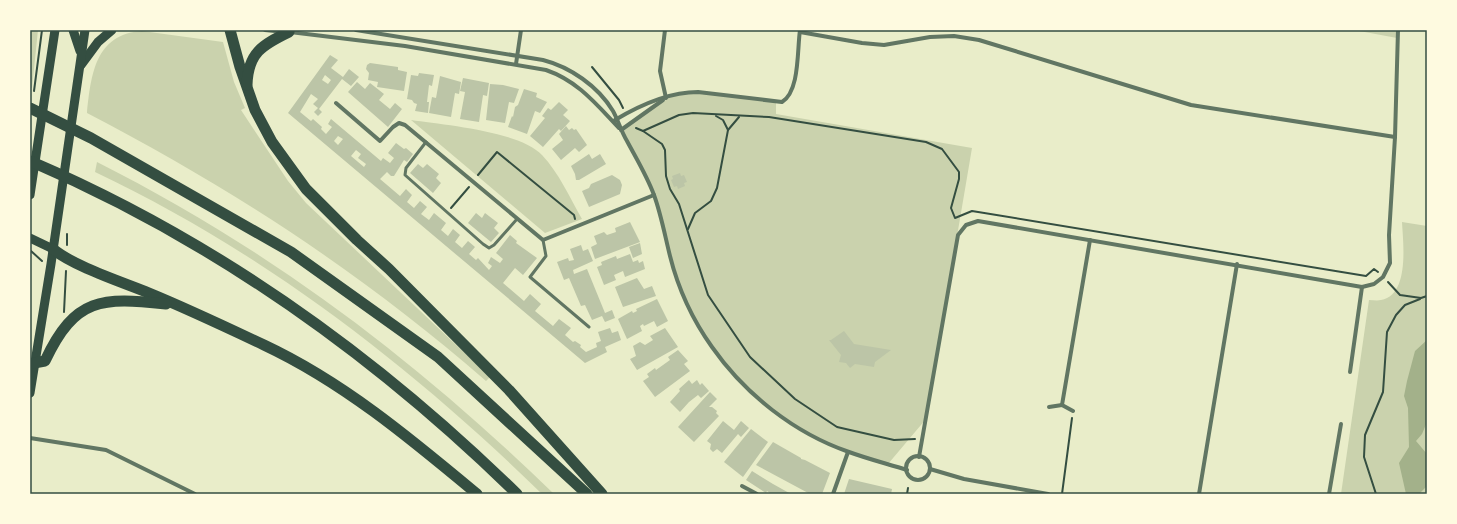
<svg xmlns="http://www.w3.org/2000/svg" width="1457" height="524" font-family="'Golos Text',sans-serif">
	<style>
		.green { fill: #cad2ad }
		.water { fill: #a3b18a }
		.building { fill: #bcc5a7; fill-rule: evenodd }
		.lines { fill: none; stroke-linecap: round; stroke-linejoin: round }
		.path { stroke: #344e41; stroke-width: 2 }
		.service { stroke: #617663; stroke-width: 3 }
		.minor { stroke: #617663; stroke-width: 4 }
		.primary { stroke: #344e41; stroke-width: 9 }
		.motorway { stroke: #344e41; stroke-width: 11 }
		.neatline { fill: none; stroke: #344e41; stroke-width: 1.5 }
	</style>
	<rect width="100%" height="100%" fill="#e9edc9"/>
	<g class="green">
		<path d="M30 30H38L32 88 30 87Z"/>
		<path d="M1354 30H1397V38Z"/>
		<path d="M142 31 223 42 234 82 245 108 241 110 288 181 306 203 490 377 486 381C362 273 233 189 87 113 91 75 95 34 142 31Z"/>
		<path d="M692 92 776 102V114L972 148 926 419 888 464 848 452 808 434 766 406 737 377 711 346 685 303 654 195 621 130 666 98Z"/>
		<path d="M411 120C444 125 519 131 542 155 559 173 570 198 582 219L545 233Z"/>
		<path d="M97 162C271 250 415 359 554 494H542C410 365 262 251 95 172Z"/>
		<path d="M1402 222 1427 226V494H1341L1369 300C1373 300 1377 301 1381 300 1410 295 1403 242 1402 222Z"/>
	</g>
	<path class="water" d="M1427 340V422L1422 434 1416 441 1427 454V486L1419 494H1406L1399 463 1409 447 1408 408 1404 396 1407 381 1415 351Z"/>
	<g class="building">
		<path d="M330 55 338 60 331 68 343 77 349 69 359 77 351 86 342 79 319 109 322 112 318 116 314 112 318 108 313 104 318 99 311 94 300 112 311 121 313 119 322 127 321 129 326 134 332 127 328 124 331 119 381 161 383 158 390 163 394 158 388 153 396 143 404 149 406 148 413 154 407 162 404 160 394 176H391L387 172 380 179 400 196 406 189 412 195 407 202 414 208 420 201 427 207 421 214 429 220 434 213 446 223 441 230 448 236 453 229 460 235 455 242 462 248 468 241 475 247 469 254 476 260 478 258 489 270 492 266 488 263 491 257 500 263 503 259 496 253 510 235 517 241 516 243 537 258 523 275 515 268 503 283 524 301 530 294 541 304 535 311 553 326 559 319 571 328 565 335 573 342 575 341 581 345 580 347 586 352 597 347 596 343 601 341 598 332 610 328 612 333 618 331 621 340 605 347 607 352 585 363 288 113ZM325 75 331 80 328 84 322 80ZM338 136 343 139 338 145 334 141ZM356 150 361 154 358 158 366 164 364 167 351 156Z"/>
		<path d="M370 63 398 67V70L407 72 404 91 377 87 378 82 368 80 369 73 366 69 367 65Z"/>
		<path d="M419 73 434 75 432 86 429 85 427 102H429L428 113 415 111 417 104 414 103 412 100 407 99 411 75 418 76Z"/>
		<path d="M440 76 461 82 459 94 455 93 451 117 429 113 432 97 436 98Z"/>
		<path d="M463 78 489 83 487 96 483 95 479 122 460 119 465 92 460 91Z"/>
		<path d="M357 82 365 89 370 83 384 94 379 100 390 109 395 103 402 109 388 127 348 92Z"/>
		<path d="M490 84 503 85 519 89 514 103 509 102 505 123 486 120Z"/>
		<path d="M524 89 537 93 536 97 547 102 540 113 535 111 527 134 508 127 512 116 513 117 515 107 518 105Z"/>
		<path d="M559 102 568 110 563 115 570 121 561 131 559 129 543 147 530 136 545 118 542 116 548 108 551 110Z"/>
		<path d="M566 126 569 130 572 128 574 130 576 129 587 145 579 152 575 148 561 160 552 149 563 140 559 134Z"/>
		<path d="M589 154 592 159 600 154 606 164 579 180H576L575 174 571 166Z"/>
		<path d="M418 164 423 168 427 164 439 174 436 178 441 183 433 193 410 173Z"/>
		<path d="M680 173 681 176 684 175 687 182 684 183 685 186 678 189 677 186 674 187 671 180 673 179 672 176Z"/>
		<path d="M612 175 620 180 622 185 620 194 589 207 582 191 589 188 591 184Z"/>
		<path d="M476 213 482 218 485 213 498 223 494 228 499 233 491 242 468 223Z"/>
		<path d="M630 222 640 242 595 259 591 247 597 244 594 236 604 232 607 235 616 232 615 228Z"/>
		<path d="M640 243 642 254 633 258 629 247Z"/>
		<path d="M581 245 583 251 588 249 593 261 573 270 574 274 587 269 605 313 612 310 615 318 605 322 602 316 592 320 585 305 581 306 569 278 564 280 557 262 568 258 569 261 574 260 570 249Z"/>
		<path d="M630 254 633 262 638 260 639 263 643 261 645 269 625 277 623 271 614 275 616 280 604 285 597 267 602 265 601 262 616 256 617 259Z"/>
		<path d="M637 278 644 289 652 286 656 296 623 307 615 287Z"/>
		<path d="M657 299 668 321 657 327 654 321 644 326 643 324 640 326 642 331 627 339 618 319 632 311 633 313 637 311 636 309Z"/>
		<path d="M665 328 678 347 637 370 630 359 636 356 633 346 640 342 645 345 653 340 650 336Z"/>
		<path d="M844 331 854 344 891 350 875 362 874 367 855 364 850 368 846 363 839 362 841 355 829 340H831Z"/>
		<path d="M678 350 688 361 684 364 690 371 655 397 643 381 649 377 647 374 655 368 656 370 670 360 668 357Z"/>
		<path d="M689 380 692 384 697 380 700 385 702 383 709 391 701 398 698 395 689 402 680 412 670 402 680 391 679 389Z"/>
		<path d="M710 392 717 399 709 407H712L717 411 716 413 719 416 694 442 678 427Z"/>
		<path d="M723 421 734 430 741 421 749 428 741 437 738 434 722 453 717 449 713 452 710 449 711 444 707 441Z"/>
		<path d="M751 429 768 442 743 477 724 462Z"/>
		<path d="M773 442 801 458V459L805 460 830 473 822 494H810L756 465Z"/>
		<path d="M752 471 773 484 791 494H769L770 493 767 491 766 493 746 480Z"/>
		<path d="M849 479 892 489 891 494H844Z"/>
	</g>
	<g class="lines">
		<g class="path">
			<path d="M592 67 619 100 623 108"/>
			<path d="M34 91 42 30"/>
			<path d="M716 116 723 120 728 130"/>
			<path d="M636 128 643 131 679 115 693 113 769 117 926 142 942 149 959 172V179L951 208 955 218 972 211 1366 276 1374 269 1378 272"/>
			<path d="M643 131 662 144 665 150 666 176 670 189 679 204 708 295 750 357 795 399 837 427 894 440 915 439"/>
			<path d="M478 175 497 152 574 215 575 219"/>
			<path d="M451 208 469 187"/>
			<path d="M688 229 695 213 711 201 717 188 728 130 739 117"/>
			<path d="M67 234V245"/>
			<path d="M31 251 42 261"/>
			<path d="M1388 282 1400 295 1421 298 1427 296"/>
			<path d="M64 312 66 271"/>
			<path d="M907 494 908 488"/>
			<path d="M1062 494 1072 418"/>
			<path d="M1376 494 1364 457 1365 435 1383 392 1387 332 1396 315 1405 305 1420 299"/>
		</g>
		<g class="service">
			<path d="M426 142 406 168 405 175 483 244 489 248 494 245 517 219"/>
			<path d="M543 240 546 256 530 277 589 327"/>
		</g>
		<g class="minor">
			<path d="M265 30 284 32"/>
			<path d="M356 30 543 60C570 67 598 86 613 111 618 120 621 131 627 141 636 158 647 176 654 195 661 214 665 236 670 256 678 288 692 319 712 347 745 394 794 433 849 452 868 459 888 464 907 470"/>
			<path d="M665 30 660 71 666 98"/>
			<path d="M290 32 405 46 546 70C578 81 596 104 619 128"/>
			<path d="M800 32 862 43 884 45 930 37 954 36 979 40 1191 105 1395 137"/>
			<path d="M516 64 521 30"/>
			<path d="M336 103 380 141 393 127 399 123 405 125 543 240 654 195"/>
			<path d="M615 120C640 105 669 92 698 92L782 102C800 91 797 50 800 30"/>
			<path d="M621 130 663 100"/>
			<path d="M1350 372 1362 287"/>
			<path d="M1049 407 1062 405"/>
			<path d="M1073 411 1062 405 1090 240"/>
			<path d="M30 438 106 450 195 494"/>
			<circle cx="918" cy="468" r="12"/>
			<path d="M919 457 958 235 966 225 978 221 1362 287 1374 284 1383 277 1390 263 1389 235 1395 137 1398 30"/>
			<path d="M930 469 964 479 1048 494"/>
			<path d="M742 486 757 494"/>
			<path d="M833 494 848 452"/>
			<path d="M1199 494 1237 264"/>
			<path d="M1329 494 1341 424"/>
		</g>
		<g class="primary">
			<path d="M73 30 80 51"/>
			<path d="M81 65 98 42 112 30"/>
			<path d="M30 195 55 30"/>
			<path d="M30 238 53 249"/>
			<path d="M30 393 51 264 85 30"/>
		</g>
		<g class="motorway">
			<path d="M230 30 240 67 255 110 272 142 306 189 357 240 389 269 509 390 602 494"/>
			<path d="M247 85C248 53 262 45 289 32"/>
			<path d="M30 108 91 138 291 252 438 357 587 494"/>
			<path d="M30 161C212 239 376 356 517 494"/>
			<path d="M53 249C73 266 122 282 149 293 188 309 226 327 264 345 343 382 411 439 477 494"/>
			<path d="M34 363 45 361C75 297 102 297 166 304"/>
		</g>
	</g>
	<rect width="1457" height="524" fill="none" stroke="#fefae0" stroke-width="62"/>
	<rect x="31" y="31" width="1395" height="462" class="neatline"/>
</svg>
